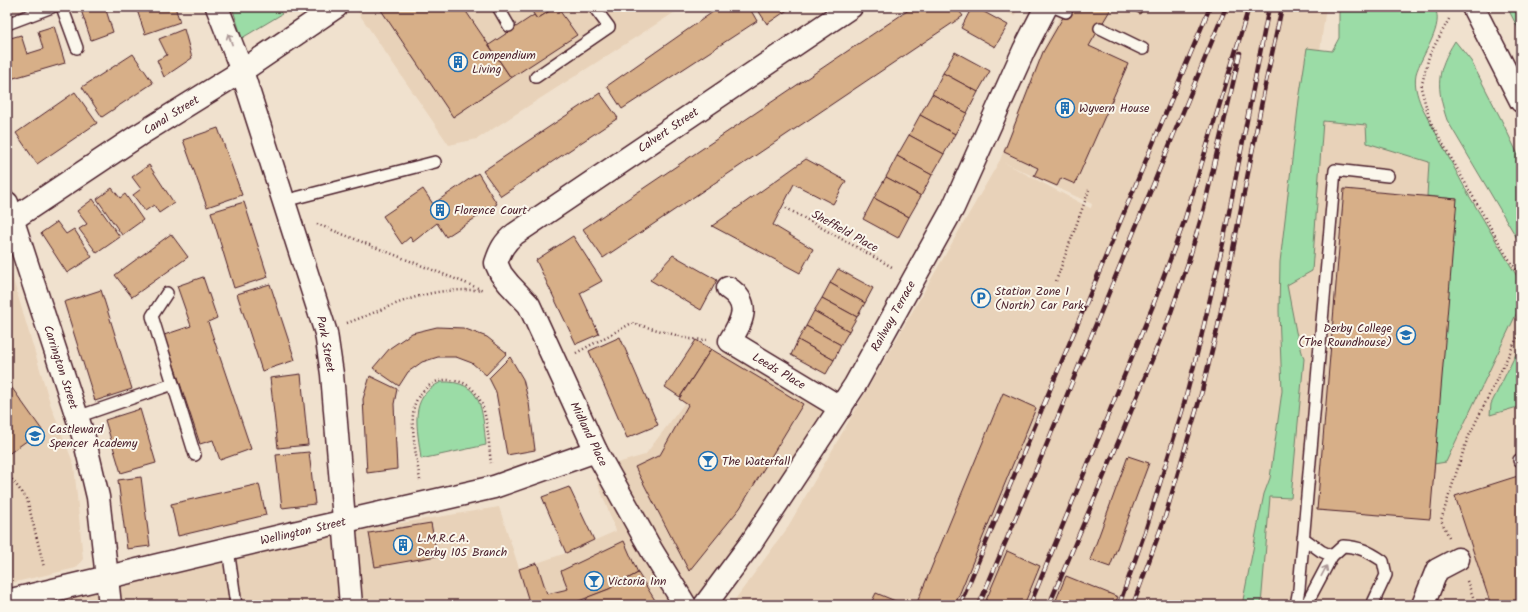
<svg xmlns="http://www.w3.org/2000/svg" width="1528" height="612" font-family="Kalam,sans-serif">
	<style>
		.built { fill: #e8d2b9; fill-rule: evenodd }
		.green { fill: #9bdca6; stroke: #727e68 }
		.building { fill: #d7af88; stroke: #4a1f2b }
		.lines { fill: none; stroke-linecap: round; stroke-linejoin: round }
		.lane-casing { stroke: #4a1f2b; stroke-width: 14 }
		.street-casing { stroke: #4a1f2b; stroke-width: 25 }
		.secondary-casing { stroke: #4a1f2b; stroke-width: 25 }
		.primary-casing { stroke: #4a1f2b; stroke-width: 25 }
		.path { stroke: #4a1f2b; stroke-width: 2.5; stroke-dasharray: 1 3; stroke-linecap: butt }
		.lane { stroke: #fbf7ec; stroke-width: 11 }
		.street { stroke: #fbf7ec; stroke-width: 22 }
		.secondary { stroke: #fbf7ec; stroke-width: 22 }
		.primary { stroke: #fbf7ec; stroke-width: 22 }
		.rail-casing { stroke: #4a1f2b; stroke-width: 4.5 }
		.rail { stroke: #fbf7ec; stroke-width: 3; stroke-dasharray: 9; stroke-linecap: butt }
		.oneway { stroke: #ab9695 }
		.labels { text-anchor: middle; stroke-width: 4; stroke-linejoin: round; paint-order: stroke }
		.poi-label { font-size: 12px; fill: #4a1f2b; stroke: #fbf7ec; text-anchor: start }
		.street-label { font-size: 12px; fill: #4a1f2b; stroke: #fbf7ec }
	</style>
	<rect width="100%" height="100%" fill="#f0e1ce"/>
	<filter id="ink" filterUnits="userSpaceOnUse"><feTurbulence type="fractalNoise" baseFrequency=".025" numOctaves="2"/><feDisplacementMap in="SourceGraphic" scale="8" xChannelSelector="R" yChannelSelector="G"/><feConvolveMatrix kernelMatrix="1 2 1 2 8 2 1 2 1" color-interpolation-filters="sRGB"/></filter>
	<g filter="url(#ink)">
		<g class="built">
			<path d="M357 7H683L477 139 449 145 355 8Z"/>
			<path d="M997 7H1019L1014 16Z"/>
			<path d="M1065 7H1326L1313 102 1439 140 1467 192 1521 280V605H731L786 530 1000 160 1042 51ZM1003 162 1092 204 1091 208H1090Z"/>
			<path d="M7 265 9 266 51 406 74 465 83 559 76 568 7 584Z"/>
			<path d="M725 350 823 410 716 589 704 605H24L352 531 499 507 519 568 537 563 566 553 616 531 593 470 645 455Z"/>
		</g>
		<g class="green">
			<path d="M232 7H276L282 14 242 38Z"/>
			<path d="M1339 7H1434C1446 25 1421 55 1416 74 1414 85 1417 95 1421 105L1467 192 1521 283V304L1446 462 1434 464 1456 199 1427 196 1429 162 1367 143 1366 125 1323 121 1312 271 1287 285 1296 332 1304 359 1291 498 1270 497 1261 605H1242L1264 494 1270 478 1282 391 1279 311 1280 262 1299 100 1307 48 1332 51 1339 38Z"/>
			<path d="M1507 7H1521V34Z"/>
			<path d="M1455 41 1471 61 1501 119 1521 161V245L1447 120C1436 87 1436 71 1455 41Z"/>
			<path d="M1521 344V406L1490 415 1491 404Z"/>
			<path d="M441 382C484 380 482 412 486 445L421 459C418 428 407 398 441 382Z"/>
		</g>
		<g class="building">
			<path d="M80 7H105L113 32 91 40Z"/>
			<path d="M136 7H175L180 22 145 34Z"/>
			<path d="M379 7H463L511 78 453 117Z"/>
			<path d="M529 7H556L537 19Z"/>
			<path d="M556 7H557L577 35 511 78 489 45 534 15 537 19Z"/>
			<path d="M720 7H749L757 21 622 109 607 86Z"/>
			<path d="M756 7H779L783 13 767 24Z"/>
			<path d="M779 7H792L783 13Z"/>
			<path d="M913 7H956L963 16 603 258 583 229Z"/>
			<path d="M972 7H975L1008 25 995 47 961 28Z"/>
			<path d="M1069 7H1112L1089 46 1128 64 1075 184 1061 178 1057 186 1034 176 1038 168 1004 152 1043 52Z"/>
			<path d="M1127 7H1144L1140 14Z"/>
			<path d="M54 26 65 63 7 80V60H8L7 55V39L21 35 27 54 43 49 38 31Z"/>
			<path d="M184 29 192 58 164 77 157 60 167 55 159 39Z"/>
			<path d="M955 52 990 71 978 92 943 73Z"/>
			<path d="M133 54 153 83 102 117 82 87Z"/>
			<path d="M943 73 978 92 967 113 932 94Z"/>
			<path d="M75 92 97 123 37 164 16 133Z"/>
			<path d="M600 93 618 118 501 196 483 171Z"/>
			<path d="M932 94 967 113 955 134 920 115Z"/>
			<path d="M920 115 955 134 944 154 909 135Z"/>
			<path d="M218 128 242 195 207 207 183 140Z"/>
			<path d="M909 135 944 154 932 175 897 156Z"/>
			<path d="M897 156 932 175 921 196 886 177Z"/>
			<path d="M806 159 846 181 833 204 794 184 773 225 813 249 800 273 712 226Z"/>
			<path d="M149 165 174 203 159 213 154 205 145 211 133 195 141 189 132 177Z"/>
			<path d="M478 173 497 204 446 237 437 223 413 242 410 237 402 244 383 216 423 189 433 204Z"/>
			<path d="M886 177 921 196 909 217 874 198Z"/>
			<path d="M112 188 120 198 125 194 143 220 122 235 97 199Z"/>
			<path d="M1344 189 1457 199 1430 519 1317 510Z"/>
			<path d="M874 198 909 217 898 238 863 219Z"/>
			<path d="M93 199 120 237 97 253 79 229 87 224 77 211Z"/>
			<path d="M244 202 268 277 234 288 211 212Z"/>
			<path d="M57 222 66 234 74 229 92 257 67 273 41 233Z"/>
			<path d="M171 234 188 257 132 297 115 275Z"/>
			<path d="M573 236 602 281 580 293 599 334 576 344 536 260Z"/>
			<path d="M673 255 717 280 701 310 650 280Z"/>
			<path d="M838 269 873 288 865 303 830 283Z"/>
			<path d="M203 277 217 318 208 322 251 449 220 460 213 440 200 444 164 335 191 326 177 286Z"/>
			<path d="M830 283 865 303 857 317 822 298Z"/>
			<path d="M270 284 295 360 262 371 237 294Z"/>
			<path d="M101 290 132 389 95 401 64 302Z"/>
			<path d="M822 298 857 317 849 331 814 311Z"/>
			<path d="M814 311 849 331 841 345 806 326Z"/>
			<path d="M806 326 841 345 834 360 798 340Z"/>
			<path d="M437 327 463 328 487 337 507 353 486 375 472 363 456 357H438L422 362 408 372 399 386 373 368 390 348 412 333Z"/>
			<path d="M620 337 658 425 627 438 589 351Z"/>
			<path d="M696 340 711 349 680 397 665 387Z"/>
			<path d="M798 340 834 360 826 374 791 355Z"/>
			<path d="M711 349 803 404 740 508 689 571 635 467 660 455 688 405 679 399Z"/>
			<path d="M510 357 523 379 529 403 535 450 507 455 496 392 489 378Z"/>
			<path d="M301 374 308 445 278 448 270 378Z"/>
			<path d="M370 376 397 389 394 404 397 469 367 473 363 399Z"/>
			<path d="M7 381 42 430 7 455Z"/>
			<path d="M1003 393 1036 408 955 605H916Z"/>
			<path d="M140 409 156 463 121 473 105 420Z"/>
			<path d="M309 452 315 504 282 508 276 455Z"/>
			<path d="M1128 456 1149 463 1110 567 1090 560Z"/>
			<path d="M1521 475V605H1491L1455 496Z"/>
			<path d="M141 477 150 546 127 549 118 480Z"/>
			<path d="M259 484 266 515 178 536 171 504Z"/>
			<path d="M569 487 594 540 566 553 542 497Z"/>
			<path d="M431 523 437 556 375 567 369 533Z"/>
			<path d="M624 541 638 573 609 589 569 605H530L519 569 537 563 547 594 568 589 561 571Z"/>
			<path d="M1007 551 1040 566 1024 605H984Z"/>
			<path d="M638 573 658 605H583L588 597 609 589Z"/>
			<path d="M1066 576 1118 597 1114 605H1054Z"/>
			<path d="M876 593 905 605H870Z"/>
		</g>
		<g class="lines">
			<g class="lane-casing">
				<g id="lane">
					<path d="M62 7 77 48"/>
					<path d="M498 7 509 26"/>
					<path d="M1054 7 1066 12"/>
					<path d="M7 24 52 7"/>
					<path d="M1100 28 1143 49"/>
					<path d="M536 77 609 27 594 7"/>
					<path d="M284 201 435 162"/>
					<path d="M167 293 152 316 195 455"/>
					<path d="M77 417 173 384"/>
					<path d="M1519 460H1521"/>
					<path d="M1303 538 1321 551 1332 556"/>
					<path d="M228 549 236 605"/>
					<path d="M1296 605 1299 589 1335 170 1388 176"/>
					<path d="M1306 605 1332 556 1343 546C1360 547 1368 551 1383 561L1386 575 1372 605"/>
				</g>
			</g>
			<g class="street-casing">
				<g id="street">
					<path d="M217 7 242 71 326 333 332 374 351 605"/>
					<path d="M7 203 84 438 98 497 110 605"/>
					<path d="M7 223 139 135 242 71 336 7"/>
					<path d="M728 288C752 304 742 321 730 341L841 408"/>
					<path d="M7 601 289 534 494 487 596 451"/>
					<path d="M685 605 652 551 596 451 529 305 509 284 501 274 496 263C500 251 504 242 515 234L851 7"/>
					<path d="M1423 605 1437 570 1458 559"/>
				</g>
			</g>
			<g class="secondary-casing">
				<path id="secondary" d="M705 605 751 543 855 385 953 208 1024 50 1046 7"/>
			</g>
			<g class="primary-casing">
				<path id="primary" d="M1473 7 1521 101"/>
			</g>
			<g class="path">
				<path d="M1449 19 1429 56 1421 88 1430 121 1505 253 1521 277"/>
				<path d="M786 208 892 267"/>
				<path d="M317 224 483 290"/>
				<path d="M1056 281 1089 190"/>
				<path d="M347 323C375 313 403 299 432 293 447 290 463 290 479 290"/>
				<path d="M576 353 632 323 690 339 707 340"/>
				<path d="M7 473 27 499 44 567"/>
				<path d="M420 480C417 462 410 424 414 407 417 395 427 385 438 381 445 379 450 380 457 381 490 388 487 436 491 463"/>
				<path d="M1449 537 1441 520 1467 440 1521 330"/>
				<path d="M1467 581 1476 605"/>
			</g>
			<use href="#lane" class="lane"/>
			<use href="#street" class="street"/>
			<use href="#secondary" class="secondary"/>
			<use href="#primary" class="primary"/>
			<g class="rail-casing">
				<g id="rail">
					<path d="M960 605 1210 7"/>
					<path d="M979 605 1046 446 1226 7"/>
					<path d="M1030 605 1152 308 1184 222 1249 7"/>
					<path d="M1049 605 1123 431 1169 318 1188 263 1204 208 1240 53"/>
					<path d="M1119 605 1145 532 1183 408 1200 342 1223 243 1269 7"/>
					<path d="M1133 605 1165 517 1202 391 1218 326 1265 86 1282 7"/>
				</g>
			</g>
			<use href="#rail" class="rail"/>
		</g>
		<defs><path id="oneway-shaft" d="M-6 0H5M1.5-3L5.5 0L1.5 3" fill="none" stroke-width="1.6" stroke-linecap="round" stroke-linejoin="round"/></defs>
		<g class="oneway">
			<use href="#oneway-shaft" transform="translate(230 39) rotate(-111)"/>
			<use href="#oneway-shaft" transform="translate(1324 571) rotate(-62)"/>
		</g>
	</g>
	<defs>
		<g id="building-ring" transform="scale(1)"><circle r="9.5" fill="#fbf7ec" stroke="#1f6fb2" stroke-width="1.5"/><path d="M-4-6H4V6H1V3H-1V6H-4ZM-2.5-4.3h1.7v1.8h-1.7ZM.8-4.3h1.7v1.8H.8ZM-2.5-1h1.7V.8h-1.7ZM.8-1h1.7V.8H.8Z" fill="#1f6fb2"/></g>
		<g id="parking-ring" transform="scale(1)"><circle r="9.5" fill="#fbf7ec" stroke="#1f6fb2" stroke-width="1.5"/><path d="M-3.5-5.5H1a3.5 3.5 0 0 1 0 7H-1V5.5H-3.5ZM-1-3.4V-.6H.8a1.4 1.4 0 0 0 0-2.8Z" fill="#1f6fb2"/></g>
		<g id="university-ring" transform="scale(1)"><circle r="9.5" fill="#fbf7ec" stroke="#1f6fb2" stroke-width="1.5"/><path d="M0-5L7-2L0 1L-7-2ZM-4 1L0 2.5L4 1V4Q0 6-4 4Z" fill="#1f6fb2"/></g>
		<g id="school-ring" transform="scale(1)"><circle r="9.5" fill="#fbf7ec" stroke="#1f6fb2" stroke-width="1.5"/><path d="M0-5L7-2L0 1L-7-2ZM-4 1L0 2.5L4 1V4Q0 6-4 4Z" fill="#1f6fb2"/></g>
		<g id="bar-ring" transform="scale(1)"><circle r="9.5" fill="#fbf7ec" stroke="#1f6fb2" stroke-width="1.5"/><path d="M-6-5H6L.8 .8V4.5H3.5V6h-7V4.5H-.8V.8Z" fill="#1f6fb2"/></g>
	</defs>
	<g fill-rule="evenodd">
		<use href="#building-ring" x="458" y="62"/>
		<use href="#building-ring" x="1065" y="108"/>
		<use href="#building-ring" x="440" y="210"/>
		<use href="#parking-ring" x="981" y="298"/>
		<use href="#university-ring" x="1406" y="335"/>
		<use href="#school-ring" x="35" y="436"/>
		<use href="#bar-ring" x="708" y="461"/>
		<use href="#building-ring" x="403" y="545"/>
		<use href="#bar-ring" x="594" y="581"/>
	</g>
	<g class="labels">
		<g class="poi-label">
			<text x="472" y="59">Compendium<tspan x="472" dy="14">Living</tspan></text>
			<text x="1079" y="112">Wyvern House</text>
			<text x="454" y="214">Florence Court</text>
			<text x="995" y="295">Station Zone 1<tspan x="995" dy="14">(North) Car Park</tspan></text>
			<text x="1392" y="332" text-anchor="end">Derby College<tspan x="1392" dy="14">(The Roundhouse)</tspan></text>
			<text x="49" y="433">Castleward<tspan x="49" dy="14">Spencer Academy</tspan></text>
			<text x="722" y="465">The Waterfall</text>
			<text x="417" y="542">L.M.R.C.A.<tspan x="417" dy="14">Derby 105 Branch</tspan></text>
			<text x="608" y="585">Victoria Inn</text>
		</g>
		<g class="street-label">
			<text transform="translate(171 115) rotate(-32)" y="4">Canal Street</text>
			<text transform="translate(668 130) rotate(-34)" y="4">Calvert Street</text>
			<text transform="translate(845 231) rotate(29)" y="4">Sheffield Place</text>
			<text transform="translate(893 316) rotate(-61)" y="4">Railway Terrace</text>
			<text transform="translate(326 344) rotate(79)" y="4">Park Street</text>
			<text transform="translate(61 367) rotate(72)" y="4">Carrington Street</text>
			<text transform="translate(779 371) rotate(31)" y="4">Leeds Place</text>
			<text transform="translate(589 434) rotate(64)" y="4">Midland Place</text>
			<text transform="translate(303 531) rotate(-13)" y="4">Wellington Street</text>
		</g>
	</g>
	<rect width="1528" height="612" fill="none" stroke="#fbf7ec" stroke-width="24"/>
	<rect x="12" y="12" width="1504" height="588" fill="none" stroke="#4a1f2b" stroke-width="1.5" filter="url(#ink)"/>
</svg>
